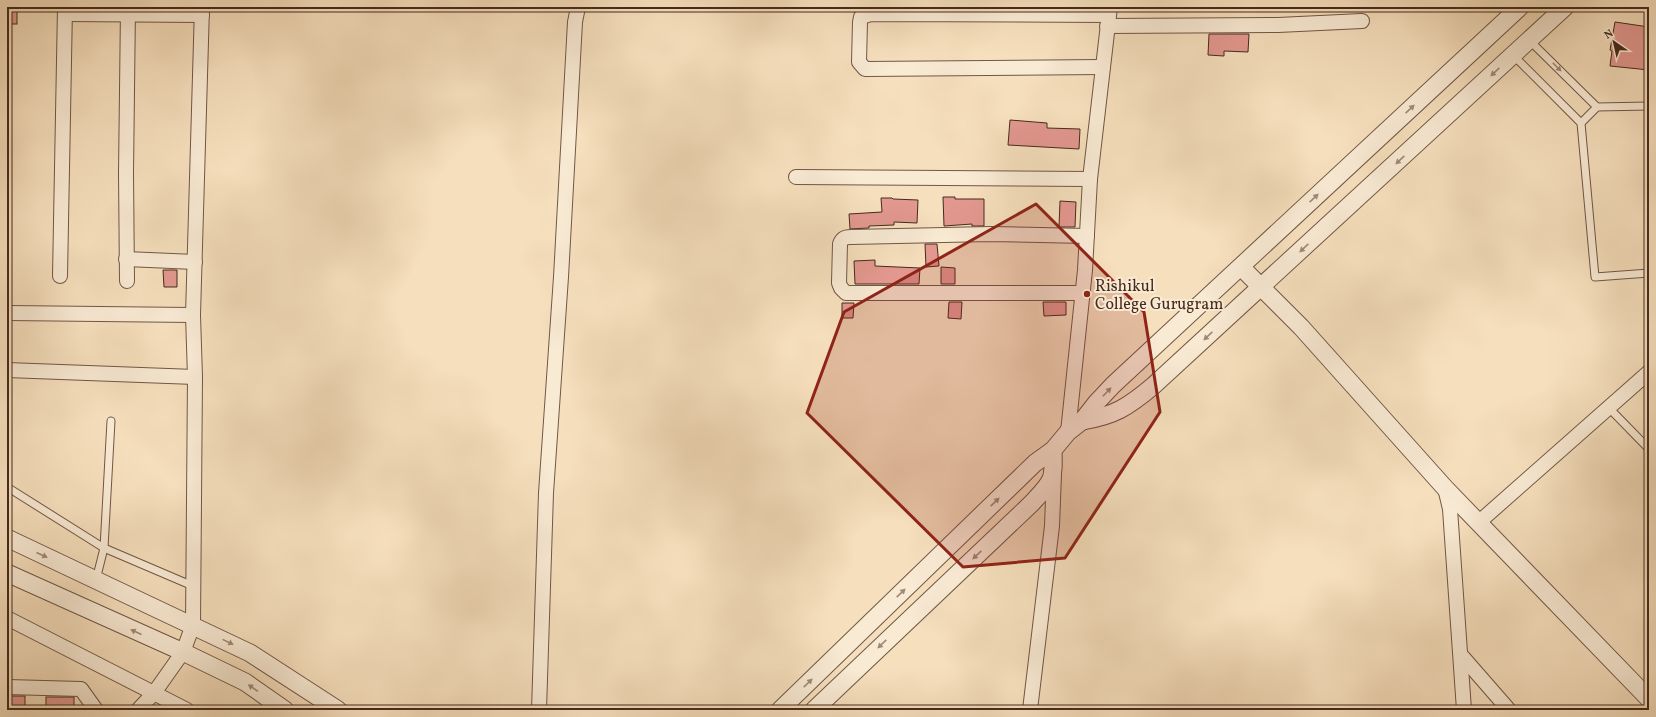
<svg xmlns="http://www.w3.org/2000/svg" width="1656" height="717" font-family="Vollkorn,serif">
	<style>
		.building { fill: #e3988f; stroke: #452a1d }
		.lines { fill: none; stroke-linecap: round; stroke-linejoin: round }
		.service-casing { stroke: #715745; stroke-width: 9 }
		.minor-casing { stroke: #715745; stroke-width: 16 }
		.tertiary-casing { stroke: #715745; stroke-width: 19 }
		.service { stroke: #f9ead4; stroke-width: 7 }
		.minor { stroke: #f9ead4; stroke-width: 14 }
		.tertiary { stroke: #f9ead4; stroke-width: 17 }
		.oneway { fill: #9f8a78 }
		.marked { fill: #8f2418; fill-opacity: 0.2; stroke: #8f2418; stroke-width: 3; stroke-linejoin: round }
		.poi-dot { fill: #8f2418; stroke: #f9ead4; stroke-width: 1.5 }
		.labels { text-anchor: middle; stroke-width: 4; stroke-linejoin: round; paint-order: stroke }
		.poi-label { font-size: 16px; fill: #452a1d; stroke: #f9ead4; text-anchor: start }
	</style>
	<rect width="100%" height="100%" fill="#f6dfbd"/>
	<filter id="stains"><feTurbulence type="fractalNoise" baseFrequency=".005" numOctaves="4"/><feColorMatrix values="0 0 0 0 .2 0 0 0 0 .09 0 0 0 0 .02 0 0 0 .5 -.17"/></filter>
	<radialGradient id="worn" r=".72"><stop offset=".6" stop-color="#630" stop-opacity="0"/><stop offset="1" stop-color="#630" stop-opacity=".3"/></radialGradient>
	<g class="building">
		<rect x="7" y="7" width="10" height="17"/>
		<path d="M1615 22 1649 27V70L1610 66 1612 51 1610 50Z"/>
		<path d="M1209 34H1249L1248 52 1224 51V56L1208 55Z"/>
		<path d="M1010 120 1047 123V128L1080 129 1079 149 1008 145Z"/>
		<path d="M943 197H955V199H984V226H972V224L944 226Z"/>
		<path d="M881 198H892L893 199 918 200 917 223 894 222V225L869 226V228L850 229 849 214 882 212Z"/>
		<path d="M1060 201 1076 202 1075 227H1059Z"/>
		<path d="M925 244H937L939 266 926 267Z"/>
		<path d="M875 260V266L920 268 919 284H855L854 261Z"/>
		<path d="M941 267 955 268V284H941Z"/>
		<path d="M163 270H177V287H164Z"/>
		<path d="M949 302H962L961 319 948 318Z"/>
		<path d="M1043 302H1066V315L1044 316Z"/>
		<path d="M842 303H854L853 318H842Z"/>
		<rect x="7" y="696" width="18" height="14"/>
		<rect x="46" y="697" width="28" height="13"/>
	</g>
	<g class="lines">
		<g class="service-casing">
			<g id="service">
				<path d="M1529 40 1597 107"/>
				<path d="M1513 55 1581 123 1595 277 1649 273"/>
				<path d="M1581 123 1597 107 1649 106"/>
				<path d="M1609 408 1649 449"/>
				<path d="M7 487 104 548 193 586"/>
				<path d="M96 580 104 548 111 421"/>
			</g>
		</g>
		<g class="minor-casing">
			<g id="minor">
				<path d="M65 14 202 15"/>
				<path d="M1107 26 1278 25 1362 21"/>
				<path d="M1103 67 865 69 859 62 860 22 861 17 871 14 1109 15"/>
				<path d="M796 177 1090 179"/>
				<path d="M126 259 195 262"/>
				<path d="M60 276 65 7"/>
				<path d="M127 281 126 173 128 7"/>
				<path d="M1083 293H846L841 288 839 283 840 244C842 238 845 237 851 237L990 234 1087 236"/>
				<path d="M7 313 193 315"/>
				<path d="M7 370 195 377"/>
				<path d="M1068 432 1085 270 1090 179 1110 7"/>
				<path d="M1445 488 1450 509 1464 710"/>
				<path d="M1478 523 1649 372"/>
				<path d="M7 618 187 710"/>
				<path d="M1461 655 1509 710"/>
				<path d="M7 687 81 689 96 710"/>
				<path d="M138 710 154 693 183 652 193 625 195 377 193 315 202 7"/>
				<path d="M539 710 546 493 561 277 575 22 578 7"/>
				<path d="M1030 710 1052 526 1054 474"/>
			</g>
		</g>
		<g class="tertiary-casing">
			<g id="tertiary">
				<path d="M1241 267 1301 327 1445 488 1649 699"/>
				<path d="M1082 421C1114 416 1128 407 1153 386L1565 7"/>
				<path d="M7 538 250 653 338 710"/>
				<path d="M7 573 183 652 245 682 285 710"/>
				<path d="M780 710 1035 463 1053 450 1068 432 1082 421 1097 402 1113 385 1520 7"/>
				<path d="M814 710 1032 503C1053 480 1054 481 1053 450"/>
			</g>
		</g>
		<use href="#service" class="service"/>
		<use href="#minor" class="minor"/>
		<use href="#tertiary" class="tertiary"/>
	</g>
	<defs><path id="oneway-solid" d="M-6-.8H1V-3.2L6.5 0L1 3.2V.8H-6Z"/></defs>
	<g class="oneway">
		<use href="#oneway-solid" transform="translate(1557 67) rotate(45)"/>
		<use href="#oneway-solid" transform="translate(1495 72) rotate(137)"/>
		<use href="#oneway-solid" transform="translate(1410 109) rotate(-43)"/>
		<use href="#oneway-solid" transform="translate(1400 160) rotate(137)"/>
		<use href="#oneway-solid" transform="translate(1314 198) rotate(-43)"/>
		<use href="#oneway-solid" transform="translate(1304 248) rotate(137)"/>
		<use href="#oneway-solid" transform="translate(1208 336) rotate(137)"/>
		<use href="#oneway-solid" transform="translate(1107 392) rotate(-46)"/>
		<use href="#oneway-solid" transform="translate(995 502) rotate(-44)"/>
		<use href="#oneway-solid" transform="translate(42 555) rotate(25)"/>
		<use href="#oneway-solid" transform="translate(977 555) rotate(137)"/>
		<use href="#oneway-solid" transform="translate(901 593) rotate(-44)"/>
		<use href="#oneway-solid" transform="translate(136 632) rotate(-155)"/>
		<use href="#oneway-solid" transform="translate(228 642) rotate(26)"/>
		<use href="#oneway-solid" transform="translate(882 644) rotate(136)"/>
		<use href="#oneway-solid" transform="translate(808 683) rotate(-44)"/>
		<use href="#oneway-solid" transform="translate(253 688) rotate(-146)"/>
	</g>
	<path class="marked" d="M1036 204 1144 312 1160 412 1065 558 963 567 807 413 844 312Z"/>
	<circle class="poi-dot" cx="1087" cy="294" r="4"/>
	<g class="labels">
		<g class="poi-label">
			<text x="1095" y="291">Rishikul<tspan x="1095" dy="18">College Gurugram</tspan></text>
		</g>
	</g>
	<rect width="1656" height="717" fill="none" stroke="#f6dfbd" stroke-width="24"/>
	<rect x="8" y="8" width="1640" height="701" fill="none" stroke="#452a1d" stroke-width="2"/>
	<rect x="12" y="12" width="1632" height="693" fill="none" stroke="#452a1d"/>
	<g transform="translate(1614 42) rotate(326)" stroke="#f9ead4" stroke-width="3" paint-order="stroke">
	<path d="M0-3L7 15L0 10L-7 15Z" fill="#452a1d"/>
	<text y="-6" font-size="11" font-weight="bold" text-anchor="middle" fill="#452a1d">N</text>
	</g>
	<rect width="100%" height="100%" filter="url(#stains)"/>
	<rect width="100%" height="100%" fill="url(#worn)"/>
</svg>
